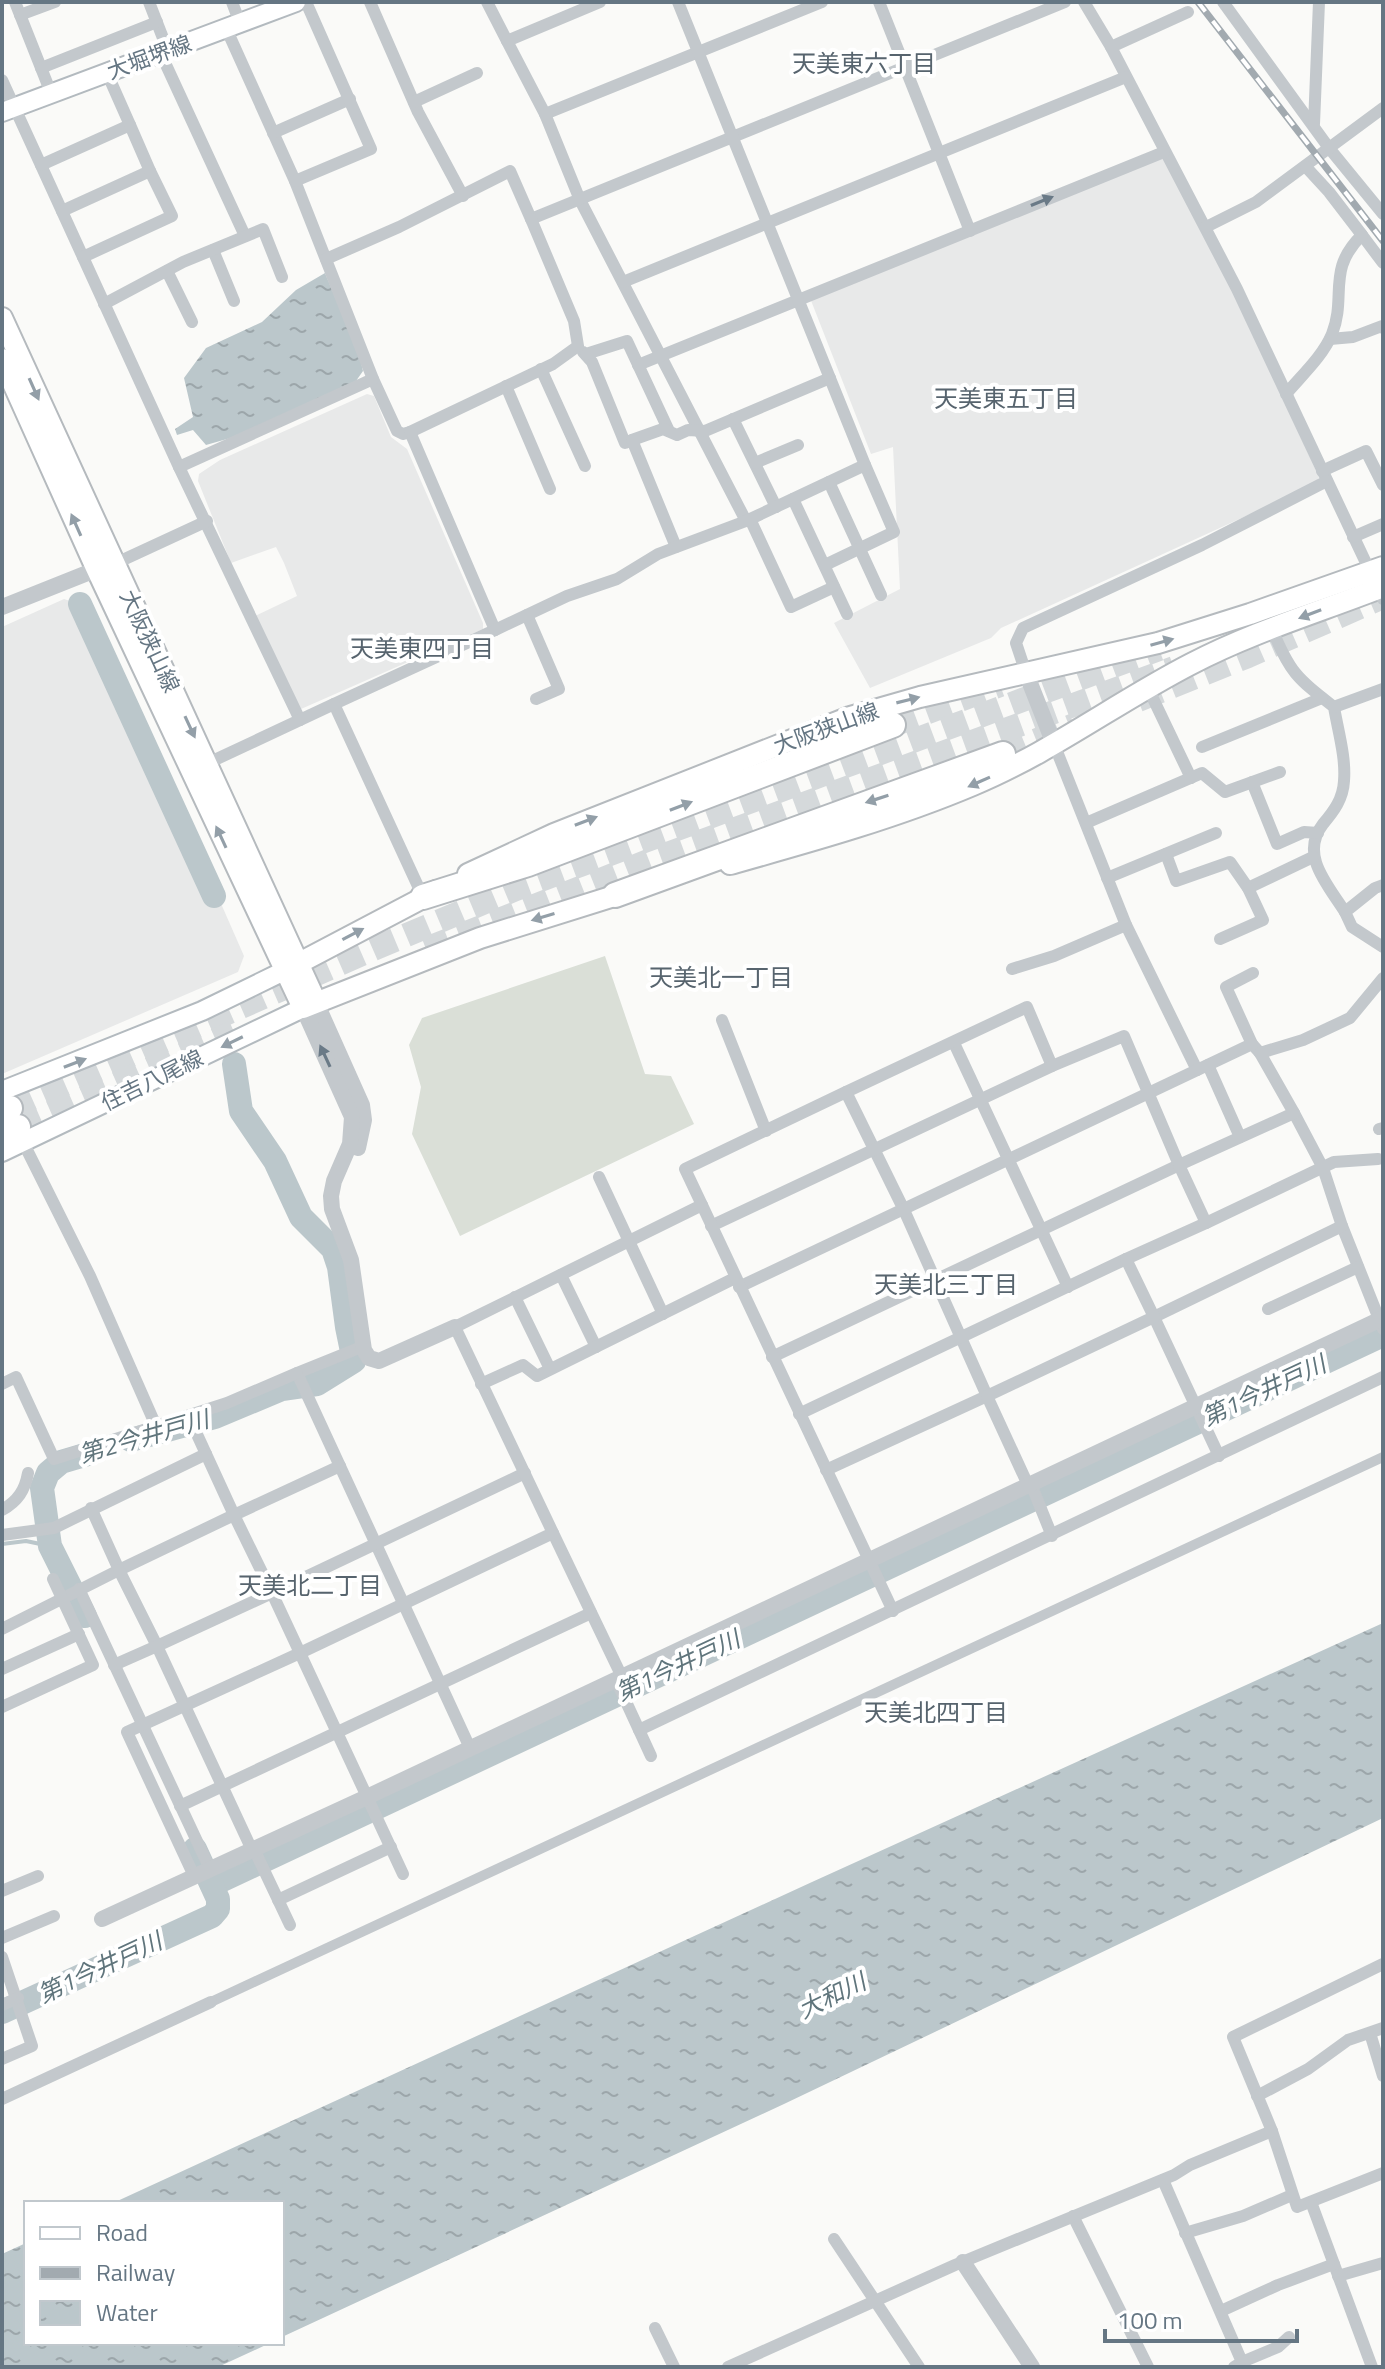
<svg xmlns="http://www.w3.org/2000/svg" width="1385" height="2369" font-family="'Titillium Web','Noto Sans JP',sans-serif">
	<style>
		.built { fill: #e8e9e9 }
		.garden { fill: #dadfd7 }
		.water { fill: url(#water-ripples) }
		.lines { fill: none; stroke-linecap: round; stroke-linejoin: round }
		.stream { stroke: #bbc7cb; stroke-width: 4 }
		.river { stroke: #bbc7cb; stroke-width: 24 }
		.motorway-tunnel { stroke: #d5d9db; stroke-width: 24; stroke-dasharray: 24 12; stroke-linecap: butt }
		.secondary-casing { stroke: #b3babf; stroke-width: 22 }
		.primary-casing { stroke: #b5babe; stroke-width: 24 }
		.motorway-casing { stroke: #b4b9bd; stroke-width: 28 }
		.pedestrian { stroke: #c3c8cc; stroke-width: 10 }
		.minor { stroke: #c3c8cc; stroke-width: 12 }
		.tertiary { stroke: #c3c8cc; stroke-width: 16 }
		.secondary { stroke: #fff; stroke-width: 18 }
		.primary { stroke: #fff; stroke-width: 20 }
		.motorway { stroke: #fff; stroke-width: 24 }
		.rail-casing { stroke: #a2aab0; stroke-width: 7 }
		.rail { stroke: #fff; stroke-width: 4; stroke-dasharray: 12; stroke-linecap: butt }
		.oneway { fill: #6a7a87 }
		.oneway2 { fill: #939fa8 }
		.labels { text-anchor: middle; stroke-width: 8; stroke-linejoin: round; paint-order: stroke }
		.street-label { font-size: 22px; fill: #657683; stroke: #fff }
		.neighbourhood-label { font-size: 24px; fill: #57646e; stroke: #fff }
		.water-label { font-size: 24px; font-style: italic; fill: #60757c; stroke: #fff }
	</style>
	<defs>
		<pattern id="water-ripples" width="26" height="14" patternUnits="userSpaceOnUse" patternTransform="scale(2)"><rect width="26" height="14" fill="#bbc7cb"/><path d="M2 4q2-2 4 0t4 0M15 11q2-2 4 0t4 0" fill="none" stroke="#9ca6aa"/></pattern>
	</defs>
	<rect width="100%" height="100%" fill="#fafaf8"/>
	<g class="built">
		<path d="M1157 158 1164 159 1227 277 1319 477 1318 481 1281 500 1001 628 991 638 870 688 834 623 900 589 893 447 871 454 810 298Z"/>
		<path d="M367 394 374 396 391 437 407 449 483 623V629L301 709 253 617 297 596 284 563 276 547 231 563 198 481 199 474 220 460Z"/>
		<path d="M64 599 76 603 212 901 219 899 244 956 238 972 2 1074V627Z"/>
	</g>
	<path class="garden" d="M605 956 645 1074 671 1076 694 1124 460 1236 412 1134 421 1087 409 1045 422 1018Z"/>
	<g class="water">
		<path d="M325 273 359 354 363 371 356 381 234 437 206 445 193 430 177 435 175 429 193 417 184 378 206 348 262 322 296 290Z"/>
		<path d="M1383 1623V1818L784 2104 282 2337V2203H113L812 1882Z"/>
		<path d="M26 2243V2343H270L218 2367H2V2254Z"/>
	</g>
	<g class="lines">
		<path class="stream" d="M2 1544 26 1541 50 1546"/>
		<g class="river">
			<path d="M80 604 214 896"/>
			<path d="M131 1440 215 1417 282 1389 317 1384 354 1361 347 1327 339 1267 333 1249 301 1217 275 1161 241 1111 234 1064"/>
			<path d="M85 1616 50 1546 42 1488 48 1473 61 1462 88 1454"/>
			<path d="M212 1885 1383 1335"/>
			<path d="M2 2012 212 1916 218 1909V1899L195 1849"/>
		</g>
		<g class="motorway-tunnel">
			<path d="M1138 700 1248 656 1383 597"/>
			<path d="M893 725 1000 685"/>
			<path d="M1003 754 1074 725"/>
			<path d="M426 949 651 860 1174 668"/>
			<path d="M10 1108 378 947 516 889 1159 649"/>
			<path d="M18 1127 234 1032"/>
		</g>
		<g class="secondary-casing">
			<g id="secondary">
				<path d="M2 112 296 2"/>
				<path d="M2 1091 202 1011 284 971"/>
				<path d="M2 1152 303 1008"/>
			</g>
		</g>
		<g class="primary-casing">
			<g id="primary">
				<path d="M2 318 316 1002"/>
				<path d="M2 359 96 568 303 1008 480 938 630 891"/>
				<path d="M730 864C812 841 895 818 973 785 1050 753 1117 702 1191 664 1252 632 1319 612 1383 587"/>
				<path d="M468 874 554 834 850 717 920 697 1158 643 1250 614 1383 567"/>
				<path d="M284 971 436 891"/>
			</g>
		</g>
		<g class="motorway-casing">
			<g id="motorway">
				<path d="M615 895 1003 754"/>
				<path d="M423 897 528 864 893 725"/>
				<path d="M2 1112 10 1108"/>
				<path d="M2 1134 18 1127"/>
			</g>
		</g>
		<path class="pedestrian" d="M211 2002 1383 1457"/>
		<g class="minor">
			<path d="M15 2 51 93"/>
			<path d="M149 2 168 51"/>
			<path d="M232 2 240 23"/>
			<path d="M370 2 418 112 463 196"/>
			<path d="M487 2 507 41"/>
			<path d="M600 2 507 41 545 114 580 200 746 521"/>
			<path d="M879 2 970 231"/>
			<path d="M1084 2 1111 47 1237 289 1383 599"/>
			<path d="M1223 2 1329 148 1383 214"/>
			<path d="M20 15 55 2"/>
			<path d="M226 28 295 181 373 379 397 431 403 434 410 432 495 630 334 704 423 897"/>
			<path d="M1111 47 1188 12"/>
			<path d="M161 54 245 236"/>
			<path d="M41 68 157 22"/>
			<path d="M2 80 179 467 300 720"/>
			<path d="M414 102 477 73"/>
			<path d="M545 114 822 2"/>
			<path d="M1314 124 1319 2"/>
			<path d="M273 133 350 99"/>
			<path d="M41 165 130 125 107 73"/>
			<path d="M295 181 371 149 306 2"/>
			<path d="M62 211 150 171 130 125"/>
			<path d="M1206 227 1256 202 1383 108"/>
			<path d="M1362 235 1383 263"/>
			<path d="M213 250 234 301"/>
			<path d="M83 257 172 216 150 171"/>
			<path d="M326 259 399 227 510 171 531 219 1065 2"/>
			<path d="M167 271 192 322"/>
			<path d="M623 282 1126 77"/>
			<path d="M104 304 183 262 263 229 282 277"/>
			<path d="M1330 339 1353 337 1382 326 1383 328"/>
			<path d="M583 352 592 362 625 443 632 440"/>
			<path d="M586 354 627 341 669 431"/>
			<path d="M638 365 1164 152"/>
			<path d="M541 369 585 466"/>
			<path d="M506 386 550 489"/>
			<path d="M1286 394C1301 376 1323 356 1332 334 1347 296 1326 270 1362 235L1329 192 1306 167"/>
			<path d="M733 419 776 507"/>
			<path d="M410 432 553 364 578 346 574 321 531 219"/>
			<path d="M755 463 798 445"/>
			<path d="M179 467 373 379"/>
			<path d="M1322 471 1366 451 1383 485"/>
			<path d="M829 482 881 595"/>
			<path d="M793 499 847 614"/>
			<path d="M750 519 791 607 834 587"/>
			<path d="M1353 537 1383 524"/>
			<path d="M676 547 632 440 663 429 677 435 688 430 705 431 830 378"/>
			<path d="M114 564 207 521"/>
			<path d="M825 565 894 532 865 465"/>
			<path d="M527 615 559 689 536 699"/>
			<path d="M1272 629C1290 673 1297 678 1334 707 1338 731 1346 757 1344 781 1343 799 1334 811 1323 824 1299 855 1328 885 1345 912"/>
			<path d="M495 630 567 596 617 579 658 554 746 521 865 465 678 2"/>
			<path d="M1026 673 1016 643 1023 628 1202 545 1327 481"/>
			<path d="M1148 688 1191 778"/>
			<path d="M1334 707 1383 689"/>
			<path d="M1054 744 1126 925 1197 1070"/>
			<path d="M1202 747 1322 698"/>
			<path d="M206 764 334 704"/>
			<path d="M1252 782 1277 844 1304 832 1318 833"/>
			<path d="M1086 823 1202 773 1225 792 1280 772"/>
			<path d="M1166 854 1176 881 1230 862 1248 888 1313 857"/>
			<path d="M1107 878 1216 833"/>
			<path d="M1383 885 1375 888 1345 912 1352 927 1383 947"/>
			<path d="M1220 939 1263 920 1248 888"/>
			<path d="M1012 969 1054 956 1126 925"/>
			<path d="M722 1020 766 1131"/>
			<path d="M954 1043 1068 1287"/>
			<path d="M1252 1044 1226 987 1253 973"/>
			<path d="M1208 1065 1240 1137"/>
			<path d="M846 1092 1027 1007 1052 1066"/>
			<path d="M1294 1113 1323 1168 1342 1226 1383 1329"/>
			<path d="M1379 1129 1383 1128"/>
			<path d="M23 1142 90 1276 156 1426"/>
			<path d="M599 1177 663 1314"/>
			<path d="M702 1205 685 1169 846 1092 904 1210 987 1396 826 1470"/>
			<path d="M1206 1223 1334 1162 1378 1159"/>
			<path d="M711 1226 1052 1066 1124 1036 1179 1165 772 1357"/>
			<path d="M561 1275 596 1347"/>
			<path d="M739 1287 1252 1044 1260 1053"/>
			<path d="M515 1297 550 1369"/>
			<path d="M1268 1309 1358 1267"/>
			<path d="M364 1346 297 1373 470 1748"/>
			<path d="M2 1384 16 1377 54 1459 227 1403 297 1373"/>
			<path d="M481 1384 523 1365 537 1376 735 1278"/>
			<path d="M799 1414 1126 1259"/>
			<path d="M195 1430 234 1515 340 1466"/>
			<path d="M1219 1456 1154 1317 1342 1226"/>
			<path d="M1031 1484 1052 1536"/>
			<path d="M1028 1485 987 1396 1154 1317 1126 1259 1206 1223 1179 1165 1294 1113 1260 1053 1303 1040 1350 1018 1383 978"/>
			<path d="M91 1508 119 1570 234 1515 272 1593 525 1473"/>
			<path d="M2 1510C18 1501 25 1490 28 1473"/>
			<path d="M553 1533 622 1677"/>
			<path d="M2 1535 54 1528 206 1454"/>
			<path d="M79 1589 210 1869"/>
			<path d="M2 1629 119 1570 157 1646 272 1593 300 1653 553 1533 455 1327 702 1205 893 1611"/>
			<path d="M114 1665 157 1646 252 1850"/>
			<path d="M2 1669 79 1634"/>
			<path d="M616 1680 651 1756"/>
			<path d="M2 1707 93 1665 53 1579"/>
			<path d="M639 1730 1383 1377"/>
			<path d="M180 1806 591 1613"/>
			<path d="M254 1849 290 1925"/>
			<path d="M194 1876 127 1732 300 1653 403 1874"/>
			<path d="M2 1891 38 1876"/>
			<path d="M278 1900 391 1847"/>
			<path d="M2 1938 54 1916"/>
			<path d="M2 1957 32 2046 2 2059"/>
			<path d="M1383 1964 1233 2037 1272 2131 1297 2207 1383 2173"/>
			<path d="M2 2005 18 1998"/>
			<path d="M1370 2033 1383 2076"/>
			<path d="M1257 2096 1308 2069 1348 2040 1383 2028"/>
			<path d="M2 2099 211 2002"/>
			<path d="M1163 2180 1242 2362 1234 2367"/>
			<path d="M1311 2202 1372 2367"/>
			<path d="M1073 2216 1148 2367"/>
			<path d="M1185 2233 1243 2216 1292 2195"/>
			<path d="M834 2239 919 2367"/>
			<path d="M1338 2276 1383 2263"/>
			<path d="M1221 2311 1278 2285 1334 2264"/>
			<path d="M655 2328 674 2367"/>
			<path d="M1242 2362 1278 2347 1289 2337"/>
			<path d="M728 2367 955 2265 1174 2175 1190 2165 1272 2131"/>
		</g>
		<g class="tertiary">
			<path d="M2 607 105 566"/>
			<path d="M1026 673 1054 744"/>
			<path d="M316 1002 362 1105 364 1120 358 1148"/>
			<path d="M303 1008 352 1117 350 1144 334 1181 331 1196 332 1209 351 1260 364 1350 369 1358 379 1361 455 1327"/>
			<path d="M102 1919 367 1797 1383 1318"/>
			<path d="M963 2262 1032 2367"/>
		</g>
		<use href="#secondary" class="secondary"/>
		<use href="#primary" class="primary"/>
		<use href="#motorway" class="motorway"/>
		<g class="rail-casing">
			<path id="rail" d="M1198 2 1383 241"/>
		</g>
		<use href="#rail" class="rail"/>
	</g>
	<defs><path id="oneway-solid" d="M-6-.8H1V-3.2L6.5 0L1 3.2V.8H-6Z" transform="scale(2)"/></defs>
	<g class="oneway">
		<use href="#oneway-solid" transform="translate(1042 201) rotate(-22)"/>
		<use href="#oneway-solid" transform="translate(325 1056) rotate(-115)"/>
	</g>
	<g class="oneway2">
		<use href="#oneway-solid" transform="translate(34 389) rotate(66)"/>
		<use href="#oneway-solid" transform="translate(76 525) rotate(-114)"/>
		<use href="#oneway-solid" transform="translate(1310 614) rotate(159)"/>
		<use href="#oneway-solid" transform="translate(1162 642) rotate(-16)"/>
		<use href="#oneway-solid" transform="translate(908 700) rotate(-14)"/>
		<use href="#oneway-solid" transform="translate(190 727) rotate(65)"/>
		<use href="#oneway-solid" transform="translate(979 782) rotate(156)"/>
		<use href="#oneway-solid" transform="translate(877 799) rotate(162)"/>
		<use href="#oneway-solid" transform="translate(681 806) rotate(-21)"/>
		<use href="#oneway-solid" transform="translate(586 821) rotate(-21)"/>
		<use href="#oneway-solid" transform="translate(221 837) rotate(-115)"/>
		<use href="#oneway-solid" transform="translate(543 917) rotate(163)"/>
		<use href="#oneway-solid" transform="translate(353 934) rotate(-28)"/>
		<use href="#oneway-solid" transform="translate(232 1042) rotate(154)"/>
		<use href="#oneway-solid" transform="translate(75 1063) rotate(-21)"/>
	</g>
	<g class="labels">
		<g class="street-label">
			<text transform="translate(149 57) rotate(-20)" y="8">大堀堺線</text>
			<text transform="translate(150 641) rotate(65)" y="8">大阪狭山線</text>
			<text transform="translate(826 728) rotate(-20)" y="8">大阪狭山線</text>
			<text transform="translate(152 1080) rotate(-26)" y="8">住吉八尾線</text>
		</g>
		<g class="neighbourhood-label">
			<text x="864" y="72">天美東六丁目</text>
			<text x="1006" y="407">天美東五丁目</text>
			<text x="422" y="657">天美東四丁目</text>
			<text x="721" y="986">天美北一丁目</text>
			<text x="946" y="1293">天美北三丁目</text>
			<text x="310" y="1594">天美北二丁目</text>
			<text x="936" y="1721">天美北四丁目</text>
		</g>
		<g class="water-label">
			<text transform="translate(1264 1391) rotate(-25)" y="8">第1今井戸川</text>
			<text transform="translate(144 1437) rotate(-16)" y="8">第2今井戸川</text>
			<text transform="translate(678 1666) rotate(-25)" y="8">第1今井戸川</text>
			<text transform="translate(100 1968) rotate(-25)" y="8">第1今井戸川</text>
			<text transform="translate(832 1996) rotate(-26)" y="8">大和川</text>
		</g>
	</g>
	<rect width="1385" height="2369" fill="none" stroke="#657683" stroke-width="8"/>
	<rect x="24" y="2201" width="260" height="144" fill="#ffffff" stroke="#c1c8cd" stroke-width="2"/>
	<rect x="40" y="2227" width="40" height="12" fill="#ffffff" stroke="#c1c8cd" stroke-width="2"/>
	<text x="96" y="2241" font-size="24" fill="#657683">Road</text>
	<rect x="40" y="2267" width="40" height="12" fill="#a2aab0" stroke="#c1c8cd" stroke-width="2"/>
	<text x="96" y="2281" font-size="24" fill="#657683">Railway</text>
	<rect x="40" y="2301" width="40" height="24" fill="url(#water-ripples)" stroke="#c1c8cd" stroke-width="2"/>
	<text x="96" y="2321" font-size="24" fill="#657683">Water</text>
	<path d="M1105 2329v12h192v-12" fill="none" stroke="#657683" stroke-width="4"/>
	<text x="1117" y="2329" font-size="24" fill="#657683" stroke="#ffffff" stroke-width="6" paint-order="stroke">100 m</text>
</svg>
